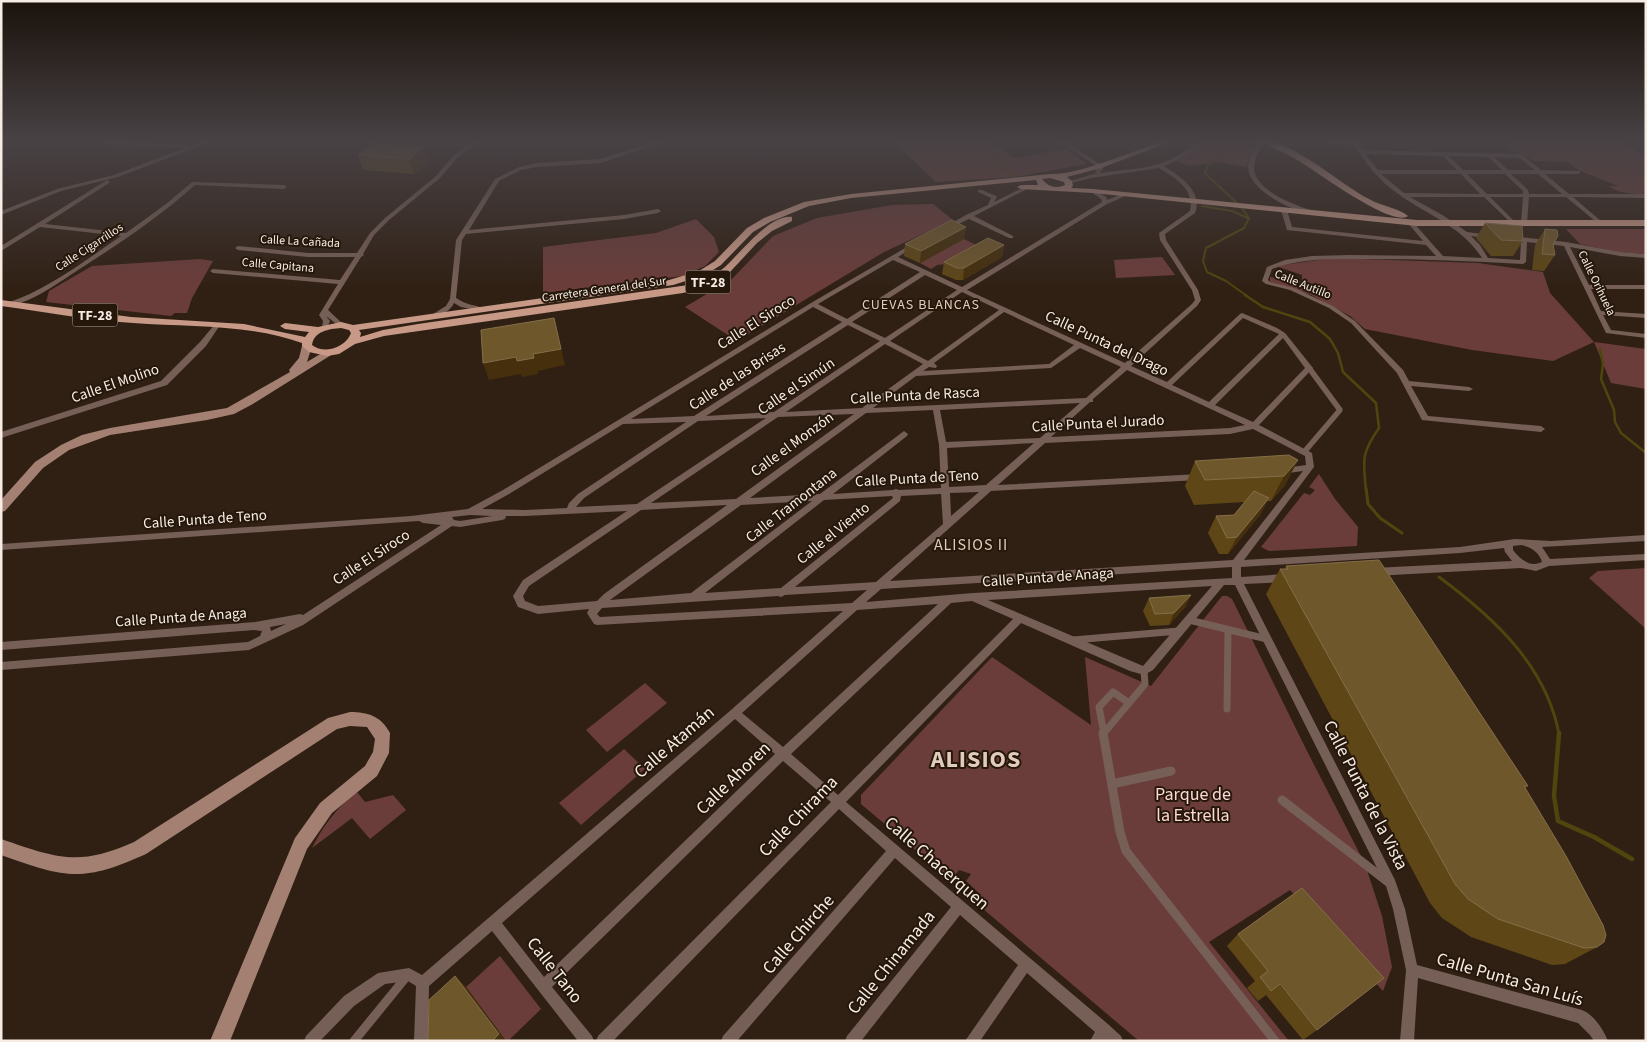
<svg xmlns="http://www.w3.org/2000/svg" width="1647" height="1042" font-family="'Source Sans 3',sans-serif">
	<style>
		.green { fill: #6b3d3a }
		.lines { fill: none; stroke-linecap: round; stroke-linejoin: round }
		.stream-far3 { stroke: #50450e; stroke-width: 2 }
		.stream-far2 { stroke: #50450e; stroke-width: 2.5 }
		.stream-far1 { stroke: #50450e; stroke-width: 3 }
		.stream { stroke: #50450e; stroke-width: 4.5 }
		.pedestrian-far2 { stroke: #765f56; stroke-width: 5.5 }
		.pedestrian-far1 { stroke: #765f56; stroke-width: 7 }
		.pedestrian { stroke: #765f56; stroke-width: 9 }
		.minor { fill: #765f56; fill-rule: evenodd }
		.secondary { fill: #a48072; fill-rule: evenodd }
		.primary { fill: #c89987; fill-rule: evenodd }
		.wall { fill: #5e4616 }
		.shaded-wall { fill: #452f0c }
		.building { fill: #6f572c; stroke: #846f49 }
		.labels { text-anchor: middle; stroke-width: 4; stroke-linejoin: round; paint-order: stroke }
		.far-street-label { font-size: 12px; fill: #f6ece4; stroke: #26170b }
		.shield { fill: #26170b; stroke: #b8aca3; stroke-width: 1 }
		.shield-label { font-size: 14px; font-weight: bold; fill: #f6ece4 }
		.far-neighbourhood-label { font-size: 14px; letter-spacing: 1px; fill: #e1ccbc; stroke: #26170b }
		.street-label { font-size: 15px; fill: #f6ece4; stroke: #26170b }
		.neighbourhood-label { font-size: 16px; letter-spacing: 1px; fill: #e1ccbc; stroke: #26170b }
		.near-street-label { font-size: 18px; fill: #f6ece4; stroke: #26170b }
		.near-park-label { font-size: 18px; fill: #fcd7d4; stroke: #26170b }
		.near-district-label { font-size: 24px; font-weight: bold; letter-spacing: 1px; fill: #e1ccbc; stroke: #26170b }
	</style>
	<rect width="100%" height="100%" fill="#302014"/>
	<g class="green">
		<path d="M894 142H992L1014 158 1067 149 1087 164 1014 177 936 182Z"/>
		<path d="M1207 142H1257L1246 167 1219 162 1188 166 1177 161Z"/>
		<path d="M1519 142H1537L1520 148 1540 142H1621L1639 153H1646V191L1643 192 1646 194C1633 194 1619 194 1609 186H1618L1578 170 1568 162 1534 161 1507 148 1515 146 1512 143Z"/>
		<path d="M933 204 953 220 884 252 737 341 685 307 732 279 773 236 817 218 892 205Z"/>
		<path d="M696 219 714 237 719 252 705 266 683 276 543 293V247L656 233Z"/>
		<path d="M1566 229H1646V254L1616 252 1580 244Z"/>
		<path d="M964 239 986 250 946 264 937 265 931 269 920 263Z"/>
		<path d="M1162 257 1175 275 1116 278 1114 260Z"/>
		<path d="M1332 258 1478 263 1543 272 1550 293 1594 342 1646 349V389L1611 383 1594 342 1553 361 1472 350 1365 329 1350 316 1311 295 1270 282V277L1302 282V275L1276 266Z"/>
		<path d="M200 259 213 261 192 298 187 313H175L171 316 46 302 49 291 92 266Z"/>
		<path d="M1319 474 1335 499 1358 527 1357 546 1269 551 1261 547 1304 493 1310 495 1315 490 1309 487Z"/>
		<path d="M1646 568V629L1589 578 1598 571Z"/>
		<path d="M1222 596H1227L1232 599 1307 751 1365 864 1382 916 1392 967 1383 991 1290 890 1209 942 1289 1041H1139L976 903 981 895 966 881 971 874 959 870 951 880 861 804V795L992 657 1091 725 1085 657 1151 686Z"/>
		<path d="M645 683 667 703 607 752 586 730Z"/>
		<path d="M624 749 645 769 581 825 559 803Z"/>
		<path d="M357 792 365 802 393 795 406 810 370 839 352 818 312 848C323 826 337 807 357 792Z"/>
		<path d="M500 956 541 1009 508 1041H506L466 987Z"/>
	</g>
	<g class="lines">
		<g class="stream-far3">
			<path d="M984 142 994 156 1014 177"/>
			<path d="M1239 142 1208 165 1205 173 1241 207 1249 218 1244 228 1206 248 1203 261 1207 272 1226 281 1247 296"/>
			<path d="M1202 206 1232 211 1248 218"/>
		</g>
		<g class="stream-far2">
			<path d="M1245 295 1263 307 1310 322 1330 339 1338 353 1343 372 1376 403 1379 428C1361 454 1363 459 1366 490"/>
			<path d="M1600 349 1603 364 1601 379 1614 410 1615 422 1621 433 1646 453"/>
		</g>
		<g class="stream-far1">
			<path d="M1366 488 1368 504 1380 518 1402 533"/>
			<path d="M1439 577C1493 617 1546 665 1559 734"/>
		</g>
		<path class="stream" d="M1559 733 1554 796 1558 821 1594 837 1632 859"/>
		<path class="pedestrian-far2" d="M1305 451 1340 410 1309 368"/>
		<g class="pedestrian-far1">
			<path d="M1189 620 1267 639"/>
			<path d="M1073 640 1179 631"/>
			<path d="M1227 709 1228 630"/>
			<path d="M1104 733 1145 684 1144 671"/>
			<path d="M1104 734 1099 707 1113 692 1129 703"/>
		</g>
		<g class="pedestrian">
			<path d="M1103 733 1120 832 1126 851 1275 1041"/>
			<path d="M1112 784 1171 771"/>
			<path d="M1282 800 1388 882"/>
			<path d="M354 1041 407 976"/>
		</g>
		<g class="minor">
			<path d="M106 142 187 145 189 147 203 142H210L118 177 61 191 1 215V211L57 189 114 175 185 148 108 145 106 144Z"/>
			<path d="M472 142H478L457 158 440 178 389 220 374 235 363 254 364 255 361 257 328 310 343 324V326H339L326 316 330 321 327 328H323L322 327 323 321 319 315 338 284 213 273 210 271 213 269 340 280 355 257H308L238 250 235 248 238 246 308 253H357L370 233 385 218 436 176 453 156Z"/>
			<path d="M655 142H662L601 163 537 167 521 170 499 181 469 230 624 215 658 209 661 211 658 213 624 219 466 234 462 240 456 298C468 306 475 304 484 309L481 311 461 307 454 303C451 310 441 317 433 316V314L446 306 450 299 456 240 495 179 519 167 537 163 600 159Z"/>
			<path d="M1060 142H1066L1103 166 1104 167 1100 173C1123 169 1146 170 1167 161 1178 157 1196 141 1206 142L1184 157 1164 166C1181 177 1203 191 1195 213L1165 234 1166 240 1198 290 1201 300 1197 306 1131 366 1167 382 1240 314 1242 313 1277 328 1285 333 1313 368 1259 425 1312 453 1314 467 1244 560 1460 547 1515 539 1551 541 1646 535V541L1542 547 1550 559 1646 554V560L1549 566 1536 571 1521 568 1374 576 1371 575 1369 572 1371 569 1374 568 1512 561 1505 552 1504 548 1460 553 1241 567V577L1286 574 1289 575 1291 578 1289 581 1286 582 1244 584 1395 880 1405 909 1417 965 1582 1010C1594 1015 1603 1029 1608 1041H1594L1590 1035 1578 1023 1418 978 1414 1041H1400L1406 970 1393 909 1386 886 1235 585H1224L1153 670 1144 675 1130 671 1021 623 846 802 1109 1025 1121 1036 1123 1041H1090L1095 1032 1027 973 980 1041H965L1018 965 960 915 861 1041H845L847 1036 951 907 895 858 737 1041H721L723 1036 886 851 839 809 613 1041H596L598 1036 831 802 783 761 552 987 592 1036 594 1041H578L492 931 429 986 428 1041H414L416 986 408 981 385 984 354 1006 320 1041H304L306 1036 344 996 378 973 409 968 422 975 731 710 843 611 597 625 594 624 587 613 589 609 538 614 518 607 513 596 523 580 627 511 525 516H506L505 519 502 520 460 527 452 526 303 625 249 650 1 670V662L248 642 260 636 262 631 254 630 1 650V642L255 622 300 614 303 615 441 525 423 523 419 521 1 550V544L411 516 468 509 503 490 811 303 912 244 917 245 898 257 962 287 1102 202 1101 199 1090 191 1093 189 1106 197 1107 200 1125 193 1128 195 1107 204 967 290 1125 363 1192 304 1195 300 1192 290 1160 240 1159 233 1190 211C1195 189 1175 178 1159 168L1091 178 1067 184V182L1097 173 1095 172 1098 167ZM893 260 920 272 847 319 818 304ZM925 275 957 290 885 338 852 322ZM962 292 999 310 928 361 890 341ZM813 307 842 322 694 416 631 419ZM1004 312 1074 345 1049 364 923 371 929 367 936 368 937 366 934 363ZM1243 318 1279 334 1209 402 1172 385ZM848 325 880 341 774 412 706 416ZM1283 338 1305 368 1253 422 1215 405ZM885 344 923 364 862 408 786 412ZM1080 348 1121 367 1086 398 873 408 916 376 1051 368ZM1127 370 1245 425 1230 428 1051 437 1090 402H1093V399ZM1080 403 1040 438 946 442 940 410ZM933 410 939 445 941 488 899 490 896 489 893 490 833 494 907 436 908 434 904 431 820 494 750 498 866 413ZM854 414 736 499 651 503 778 417ZM766 418 637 504 576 507 584 498 698 421ZM686 422 578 494 569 503 567 508 525 510 482 509 509 494 623 424ZM1253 429 1305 456 1306 465 1278 469 1277 471 1281 474 1303 471 1233 560 890 581 991 491 1199 480 1203 477 1199 474 998 485 1045 443 1230 434ZM1034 443 986 485 949 487 947 448ZM979 492 951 516 950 493ZM941 494 943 524 876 582 795 587 900 501 901 496ZM892 496 893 498 781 588 705 593 824 500ZM812 501 691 593 610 600 741 505ZM727 505 604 594 597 601 538 606 525 601 523 596 529 586 641 510ZM470 515 492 516 460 521 454 520 452 517ZM1521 545C1531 547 1539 552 1542 562 1530 568 1520 559 1513 550V546ZM1232 567V578L973 593 866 602 881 589ZM1212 586 1143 666 988 600ZM867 590 852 603 600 617 597 614 602 608 778 596 781 597 785 595ZM972 601 1013 619 838 795 791 754 951 603ZM938 604 783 747 742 713 857 610ZM286 624 271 631 270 627ZM735 719 775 754 544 977 502 923Z"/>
			<path d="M1258 142H1264C1260 150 1254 159 1254 167 1254 191 1295 205 1314 211V213C1295 214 1248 190 1248 167 1248 159 1255 149 1258 142Z"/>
			<path d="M1329 142H1357L1363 150 1521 154 1541 170 1580 171V173L1578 174H1545L1569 194H1646V198L1573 197 1602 222V224L1600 225 1566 197H1529L1527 223 1524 225 1521 223 1523 197H1490L1513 220 1510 222 1484 197H1410L1444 216 1467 232 1490 235 1491 236 1488 238 1471 236 1480 245 1488 258 1520 260 1521 241 1516 239 1519 237 1566 242 1620 252 1646 254V258L1620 256 1570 247 1589 285H1646V289H1591L1601 311 1646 314V318L1603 315 1611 330 1646 334V338L1606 333 1564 246 1527 242 1526 262 1523 264C1472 261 1422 259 1370 259 1338 259 1303 257 1272 269L1268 280 1270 282 1294 288 1333 306 1355 321 1403 370 1409 381 1469 387 1473 389 1469 391 1411 386 1428 416 1541 426 1545 429 1541 432 1422 420 1397 373 1351 323 1329 308 1290 290 1266 284 1262 281 1267 267 1285 260 1312 256 1349 255 1436 256 1426 245 1287 230 1281 210 1284 208 1287 210 1292 227 1423 241 1407 222 1412 221 1443 256 1482 258C1461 225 1426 215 1397 193 1378 180 1366 163 1354 145L1332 144ZM1365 154 1443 156 1457 170H1378ZM1449 156 1488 157 1502 170H1463ZM1494 157 1520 158 1535 170H1508ZM1381 174H1461L1480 194 1404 193ZM1467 174H1505L1523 191V194H1487ZM1511 174H1538L1562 194H1529L1528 190Z"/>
			<path d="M107 180 110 182 109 183 45 224 126 233 166 204 192 182 284 185 287 187 284 189 195 185C159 217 119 244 78 270 61 281 26 307 7 305V303C47 290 86 260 121 236L40 227 1 251V246Z"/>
			<path d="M1026 186 1031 187 974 216 1013 236V238H1009L969 219 948 229 943 228 966 215 988 205 991 198 978 192V190H982L996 196 997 197 994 202Z"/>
			<path d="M217 323 220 325 206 346 167 385 1 438V432L161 381 200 342 215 324Z"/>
		</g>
		<g class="secondary">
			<path d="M307 343 312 346 307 362 327 350 331 349 336 352 251 405 234 414 207 420 110 435 69 450 43 468 5 511 1 512V500L35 462 61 445 82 435 110 428 227 408 290 372 289 370 299 358 302 346Z"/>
			<path d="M350 712C368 712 381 716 390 733L389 753 377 776 332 813 307 849 230 1041H210L295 838 320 803 365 766 373 752 375 739 367 727 350 726 337 729 146 854C82 883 66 878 1 855V839C57 858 78 867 134 842L328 718Z"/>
		</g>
		<g class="primary">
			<path d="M1160 142H1170L1101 168 1067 177 1072 181 1073 186 1071 188 1093 189 1417 220H1646V226H1417L1093 193 1021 189 1017 187 1021 185H1038L1036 180 851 198 809 206 770 222 753 232 721 265 705 275 673 285 359 330 361 333 360 337 383 330 418 324 695 284C704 279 717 274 725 267 740 253 770 214 792 217V221L772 231 757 243 730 272 701 288 683 293 384 336 355 344 339 354 327 356 309 352 302 346V343C249 324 189 327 133 323 89 320 45 312 1 306V300L131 317 244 324 305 337 309 332 285 329 280 326 285 323 318 327 341 322 353 325 669 280 699 271 715 261 747 228 764 218 804 202 851 194 1050 174C1075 176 1134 151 1160 142ZM1050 178 1064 182 1065 185C1056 189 1048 187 1042 179ZM341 328 349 330 351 333C346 347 325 355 312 345 314 331 329 329 341 328Z"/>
			<path d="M1265 142C1292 140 1343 186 1369 199 1381 206 1399 208 1408 216 1392 228 1316 171 1299 161 1289 154 1274 150 1265 142Z"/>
		</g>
	</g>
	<g class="wall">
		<path d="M373 144 429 162 414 174 363 170 358 155Z"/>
		<path d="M1485 223 1523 241 1513 256H1491L1476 238Z"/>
		<path d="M1545 229 1553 244 1555 255 1544 271 1532 270 1535 245Z"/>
		<path d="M964 239 920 263 904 256 905 244Z"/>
		<path d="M1004 245 1002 257 963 280H956L942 274 944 262Z"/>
		<path d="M1298 460 1285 485 1271 501H1267L1260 515 1228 554H1219L1208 533 1216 516 1234 515 1244 502 1194 505 1185 486 1195 461Z"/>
		<path d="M1286 566 1528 786 1525 788 1597 947 1565 964 1552 965 1471 937 1442 918 1430 903 1266 594 1280 569H1285Z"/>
		<path d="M1191 595 1185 607 1169 625 1150 626 1143 611 1149 598Z"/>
		<path d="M1238 934 1317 1030 1303 1040 1266 995 1258 1001 1247 988 1255 981 1227 946Z"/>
	</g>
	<g class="shaded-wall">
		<path d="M424 147 429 162 414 174 409 159Z"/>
		<path d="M966 227 964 239 920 263 921 251Z"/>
		<path d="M1004 245 1002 257 963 280 964 268Z"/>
		<path d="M554 318 565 365 538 371V374L522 377 521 374 489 380 483 363 533 354Z"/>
		<path d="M1298 460 1285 485 1271 501 1284 476Z"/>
		<path d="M1269 498 1260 515 1228 554 1237 537Z"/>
		<path d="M1191 595 1185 607 1169 625 1174 613Z"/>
		<path d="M455 976 466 987 506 1041H492Z"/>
	</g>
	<g class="building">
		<path d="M373 144 424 147 409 159 358 155Z"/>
		<path d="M952 220 966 227 921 251 905 244Z"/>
		<path d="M1485 223 1522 226 1523 241 1501 240Z"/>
		<path d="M1545 229 1557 230 1558 236 1553 244 1555 255 1542 254Z"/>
		<path d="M988 238 1004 245 964 268H957L944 262Z"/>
		<path d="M554 318 561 349 533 354 534 358 517 361 516 357 483 363 481 330Z"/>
		<path d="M1289 455 1298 460 1284 476 1205 480 1195 461Z"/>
		<path d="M1254 491 1269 498 1237 537 1227 538 1216 516 1234 515Z"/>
		<path d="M1379 560 1528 786H1524L1566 856 1603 925 1606 935 1604 942 1597 947 1584 948 1498 919 1468 899 1455 884 1280 569H1288L1286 566Z"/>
		<path d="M1191 595 1174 613 1155 614 1149 598Z"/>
		<path d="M1302 888 1384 978 1317 1030 1280 984 1271 991 1260 977 1268 971 1238 934Z"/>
		<path d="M455 976 499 1034 492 1041H428L429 1000Z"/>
	</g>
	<linearGradient id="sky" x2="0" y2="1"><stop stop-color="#1a120b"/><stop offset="0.49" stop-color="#484245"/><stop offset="1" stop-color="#484245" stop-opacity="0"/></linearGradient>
	<rect width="1647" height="288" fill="url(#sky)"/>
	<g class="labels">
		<g class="far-street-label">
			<text transform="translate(300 241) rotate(3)" y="4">Calle La Cañada</text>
			<text transform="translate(89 247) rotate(-33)" y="4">Calle Cigarrillos</text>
			<text transform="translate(278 265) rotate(5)" y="4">Calle Capitana</text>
			<text transform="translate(1597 283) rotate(64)" y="4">Calle Orihuela</text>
			<text transform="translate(1303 284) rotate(22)" y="4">Calle Autillo</text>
			<text transform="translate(604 289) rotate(-8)" y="4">Carretera General del Sur</text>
		</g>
		<g class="shield">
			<rect x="685.5" y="270.5" width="45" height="23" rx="4"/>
			<rect x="72.5" y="303.5" width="45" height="23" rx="4"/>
		</g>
		<g class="shield-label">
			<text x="708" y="287">TF-28</text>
			<text x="95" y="320">TF-28</text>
		</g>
		<g class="far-neighbourhood-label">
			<text x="921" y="309">CUEVAS BLANCAS</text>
		</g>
		<g class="street-label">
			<text transform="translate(756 322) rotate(-32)" y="5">Calle El Siroco</text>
			<text transform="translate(1107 343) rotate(25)" y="5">Calle Punta del Drago</text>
			<text transform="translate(737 376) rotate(-33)" y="5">Calle de las Brisas</text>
			<text transform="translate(115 383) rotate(-19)" y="5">Calle El Molino</text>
			<text transform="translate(796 386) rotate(-34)" y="5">Calle el Simún</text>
			<text transform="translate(915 395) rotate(-3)" y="5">Calle Punta de Rasca</text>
			<text transform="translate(1098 423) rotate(-3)" y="5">Calle Punta el Jurado</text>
			<text transform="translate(792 444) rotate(-36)" y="5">Calle el Monzón</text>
			<text transform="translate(917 478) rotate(-3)" y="5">Calle Punta de Teno</text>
			<text transform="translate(791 505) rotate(-38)" y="5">Calle Tramontana</text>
			<text transform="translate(205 519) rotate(-4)" y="5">Calle Punta de Teno</text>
			<text transform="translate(833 533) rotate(-39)" y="5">Calle el Viento</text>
			<text transform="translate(371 557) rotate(-33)" y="5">Calle El Siroco</text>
			<text transform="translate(1048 577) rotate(-4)" y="5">Calle Punta de Anaga</text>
			<text transform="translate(181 617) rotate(-4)" y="5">Calle Punta de Anaga</text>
		</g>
		<g class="neighbourhood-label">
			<text x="971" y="550">ALISIOS II</text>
		</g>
		<g class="near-street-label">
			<text transform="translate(674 742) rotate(-41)" y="6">Calle Atamán</text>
			<text transform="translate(733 778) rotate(-44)" y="6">Calle Ahoren</text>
			<text transform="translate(1366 795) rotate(63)" y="6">Calle Punta de la Vista</text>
			<text transform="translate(798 816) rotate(-46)" y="6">Calle Chirama</text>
			<text transform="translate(937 863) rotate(41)" y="6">Calle Chacerquen</text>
			<text transform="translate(798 934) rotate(-49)" y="6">Calle Chirche</text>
			<text transform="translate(891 962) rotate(-51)" y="6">Calle Chinamada</text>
			<text transform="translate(555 970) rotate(52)" y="6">Calle Tano</text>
			<text transform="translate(1510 979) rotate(16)" y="6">Calle Punta San Luís</text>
		</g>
		<g class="near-park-label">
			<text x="1193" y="800">Parque de<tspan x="1193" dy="21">la Estrella</tspan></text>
		</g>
		<g class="near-district-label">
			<text x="976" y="767">ALISIOS</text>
		</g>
	</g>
	<rect width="1647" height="1042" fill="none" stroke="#f6ece4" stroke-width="5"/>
</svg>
